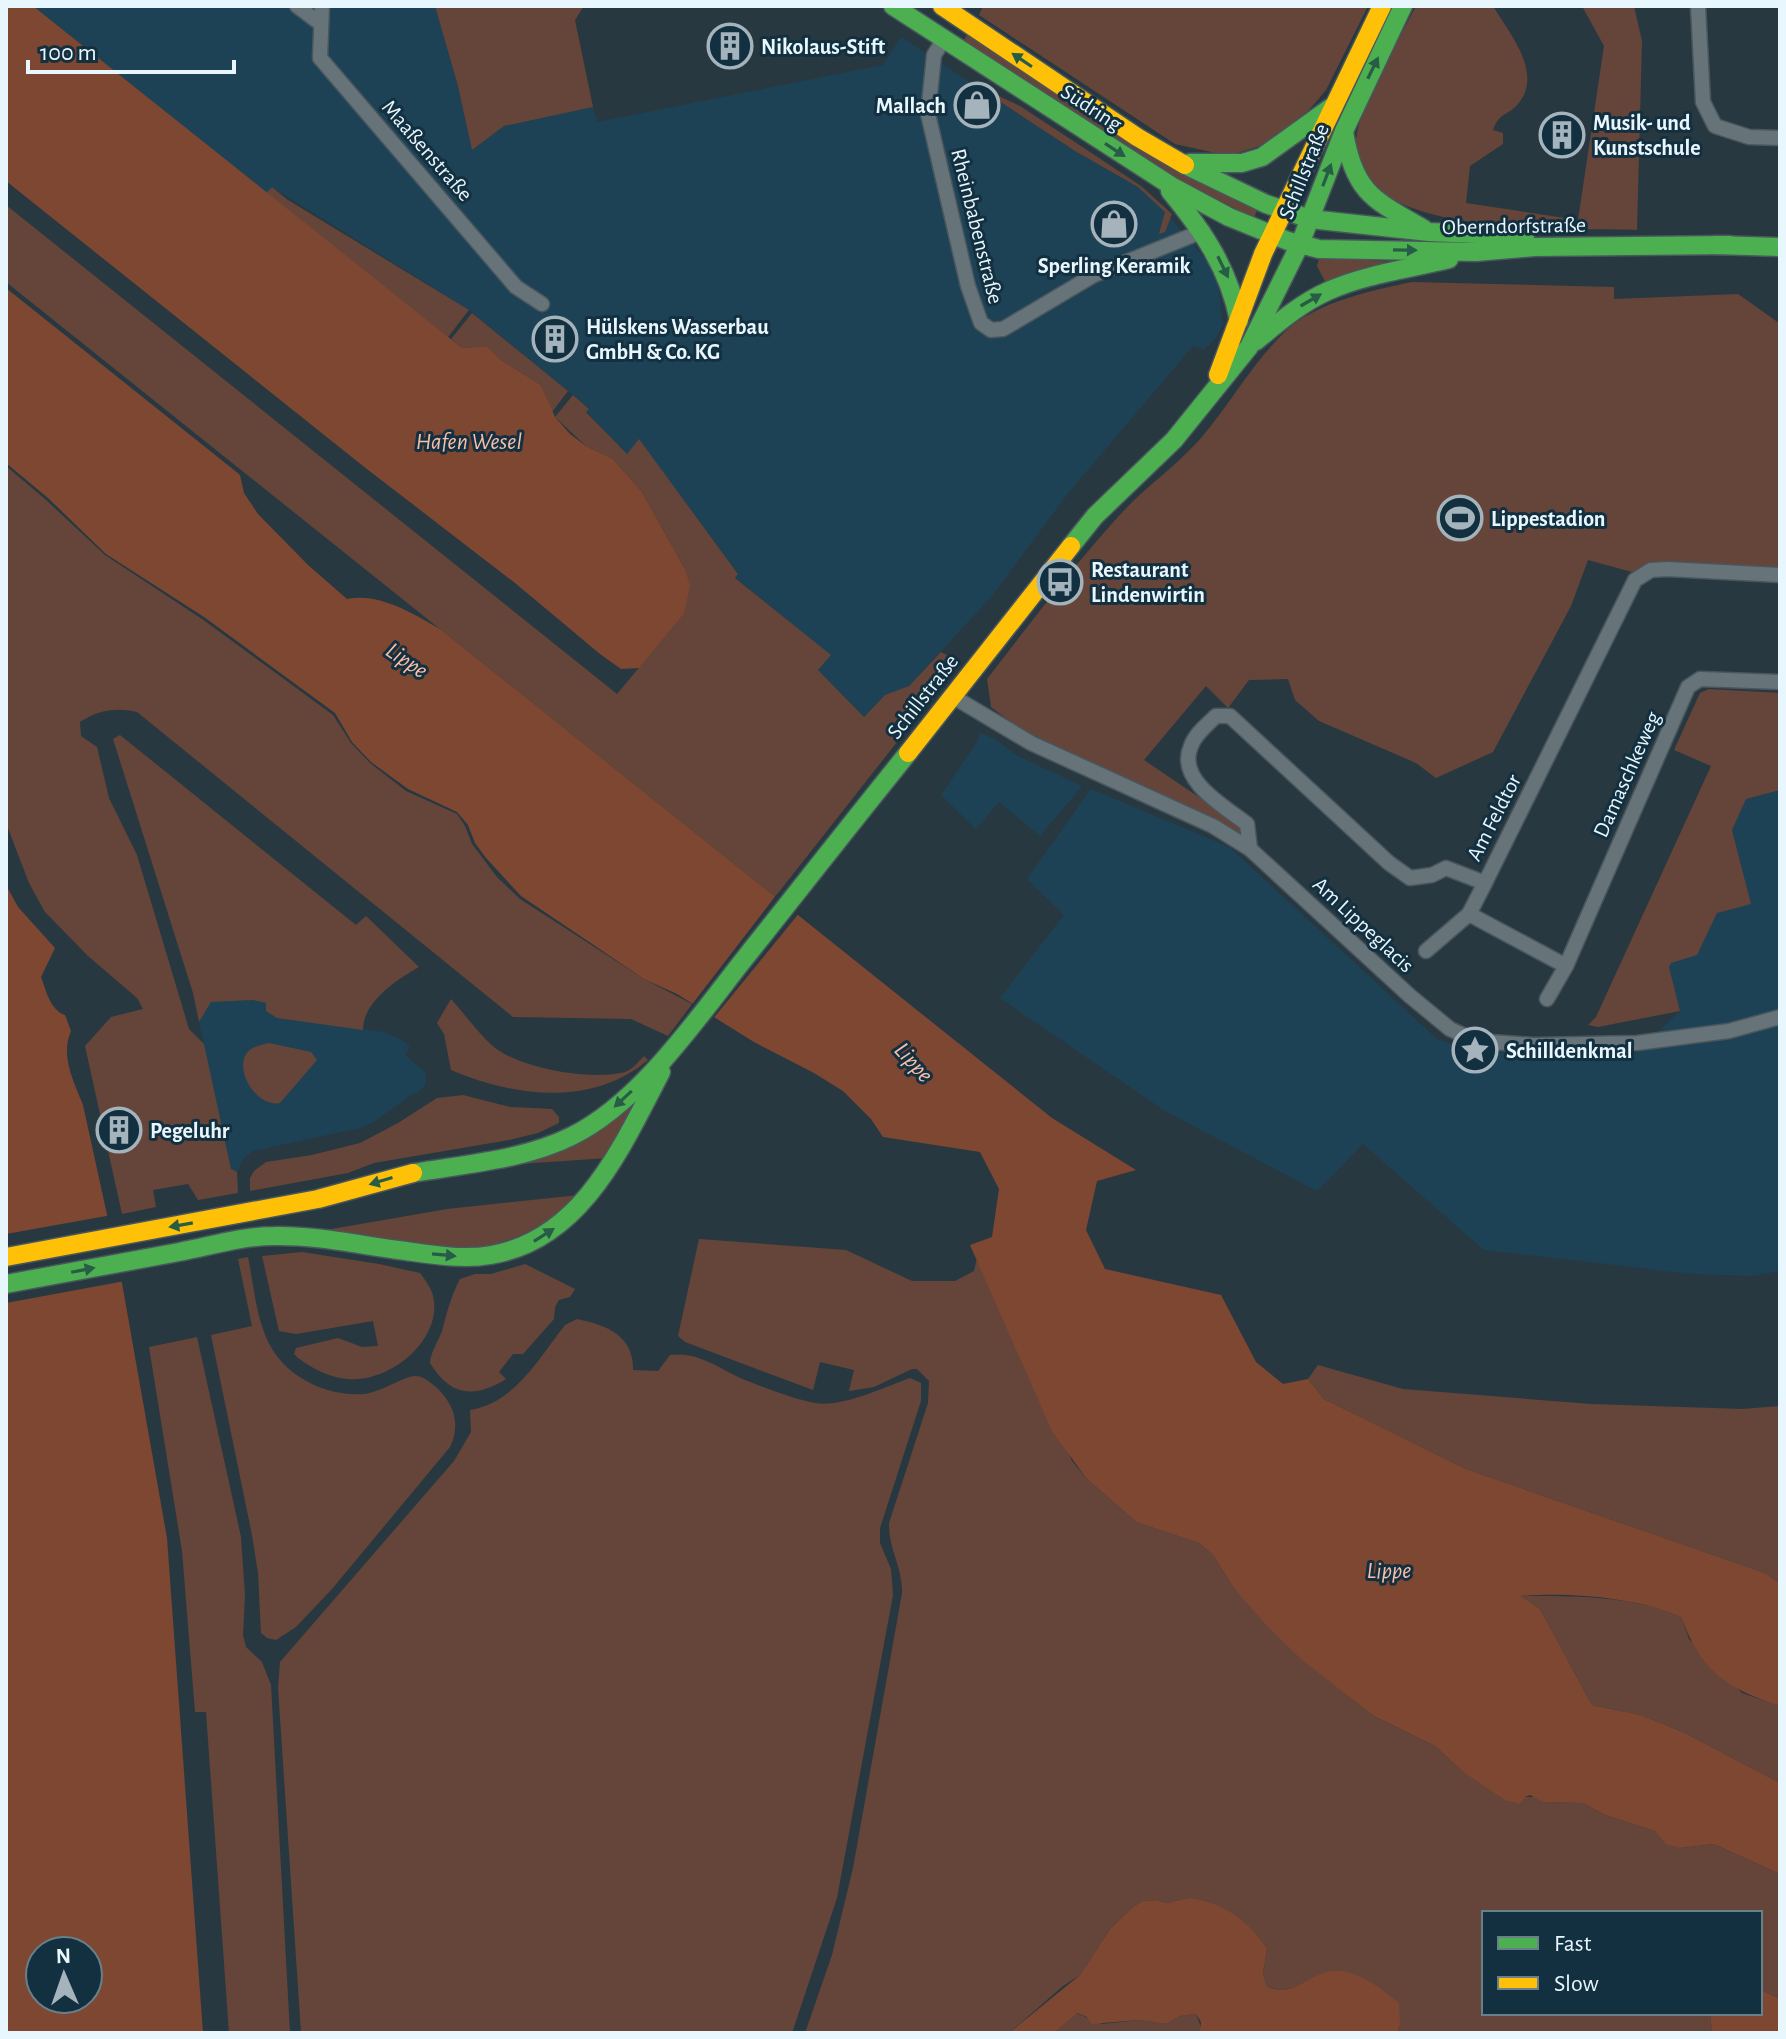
<svg xmlns="http://www.w3.org/2000/svg" width="1786" height="2039" font-family="'Alegreya Sans',sans-serif">
	<style>
		.built { fill: #1e4255 }
		.green { fill: #654539 }
		.water { fill: #7e4732; fill-rule: evenodd }
		.pier { fill: #283840 }
		.lines { fill: none; stroke-linecap: round; stroke-linejoin: round }
		.street-casing { stroke: #49565d; stroke-width: 17 }
		.fast-casing { stroke: #49565d; stroke-width: 21 }
		.slow-casing { stroke: #49565d; stroke-width: 21 }
		.street { stroke: #667379; stroke-width: 14 }
		.fast { stroke: #4caf50; stroke-width: 18 }
		.slow { stroke: #ffc107; stroke-width: 18 }
		.oneway { fill: #275c46 }
		.labels { text-anchor: middle; stroke-width: 6; stroke-linejoin: round; paint-order: stroke }
		.poi-label { font-size: 22px; font-weight: bold; fill: #e8f6fe; stroke: #133040; text-anchor: start }
		.street-label { font-size: 22px; fill: #e8f6fe; stroke: #133040 }
		.water-label { font-size: 24px; font-style: italic; fill: #f9bea9; stroke: #133040 }
	</style>
	<rect width="100%" height="100%" fill="#283840"/>
	<g class="built">
		<path d="M33 6H435L458 86 472 150 504 126 593 107 597 122 883 65 901 37 1075 151 1138 187 1163 209 1205 259 1213 273 1219 290 1222 321 1224 322 1216 338 1204 349 1193 346 1069 492 991 597 909 686 885 695 864 717 818 670 830 655 735 577 738 573 639 440 627 454 586 411 589 408 469 310 272 187 266 193Z"/>
		<path d="M980 733 993 738 1018 756 1082 786 1040 836 999 802 976 829 941 795 977 742Z"/>
		<path d="M1091 789 1229 847 1437 1039 1474 1052 1635 1054 1680 1011 1669 967 1671 963 1697 955 1717 913 1751 903 1732 830 1746 799 1780 790V1271L1752 1276 1693 1274 1484 1250 1363 1144 1317 1191 1165 1111 1000 998 1064 915 1027 879Z"/>
		<path d="M253 1000 266 1003 277 1018 384 1032 399 1039 410 1046 405 1055 425 1072 426 1084 416 1094 414 1093 375 1121 360 1128 253 1151 244 1158 237 1172 231 1170 199 1022 211 1002Z"/>
	</g>
	<g class="green">
		<path d="M435 6H584L575 20 593 107 504 126 472 150 458 86Z"/>
		<path d="M983 6H1368L1326 90 1309 110 1263 145 1237 153H1216L1175 144 979 15Z"/>
		<path d="M1416 6H1493C1509 33 1544 73 1518 104 1508 116 1500 111 1493 130L1503 133V144L1470 166 1466 203 1578 220 1604 46 1582 6H1634L1642 41 1637 230C1576 228 1344 240 1356 139 1361 102 1398 42 1416 6Z"/>
		<path d="M967 35 1258 208 1254 218 1159 169 964 40Z"/>
		<path d="M973 84 1020 106 1093 154 1141 186 1172 214 1165 232 1159 234 1165 212 1138 187 1075 151Z"/>
		<path d="M272 187 288 200 469 310 448 337 266 193Z"/>
		<path d="M6 205 617 694 684 614 685 569 642 492 613 459 586 446 555 417 573 395 589 409 586 412 627 454 639 439 738 574 735 578 831 655 818 670 864 717 885 695 909 686 941 652 960 662 775 897 6 282Z"/>
		<path d="M1320 256 1404 263 1327 285 1317 266Z"/>
		<path d="M1412 282 1614 287V299L1738 294 1779 323 1780 569 1650 562 1632 572 1588 560 1571 606 1493 752 1436 778 1416 763 1319 721 1295 700 1288 679 1249 680 1228 708 1206 686 1144 760 1243 827 1239 837 1216 822 1017 727 991 707 987 679C1029 625 1071 569 1117 518 1142 489 1176 467 1201 438 1231 403 1254 360 1288 329 1318 302 1373 290 1412 282Z"/>
		<path d="M472 313 568 391 552 412 541 385 501 360 487 346 462 348 451 339Z"/>
		<path d="M6 466 45 499 105 555 202 619 333 715 351 743 370 763 406 791 457 814 465 826 472 844 497 877 520 899 644 979 692 1004 668 1036 631 1019 513 1017 137 712C117 707 97 710 80 722L81 736 97 747 109 798 137 855 189 1029 204 1044 231 1169 237 1172 238 1193 198 1200 188 1184 153 1190 156 1207 122 1214 85 1046 111 1017 143 1009 137 998 88 956 45 912 29 883 6 823Z"/>
		<path d="M1709 689 1780 693V790L1746 799 1732 830 1751 904 1717 913 1697 955 1671 963 1669 967 1680 1011 1598 1027 1588 1025 1596 1017 1711 766 1674 750 1700 693Z"/>
		<path d="M120 735 356 925 366 916 419 967C396 980 363 1002 363 1030L277 1018 266 1011V1003L253 1000 211 1002 199 1022 193 993 113 739Z"/>
		<path d="M451 999C463 1012 485 1042 498 1050 525 1069 592 1081 625 1072 632 1070 639 1061 644 1056L648 1060C592 1107 515 1097 451 1070L444 1034 437 1023Z"/>
		<path d="M269 1043 311 1052 317 1060 280 1103C255 1108 230 1064 251 1049 256 1046 264 1044 269 1043Z"/>
		<path d="M642 1088 608 1158 503 1165Z"/>
		<path d="M463 1095 510 1107 552 1109 559 1117V1123L538 1133 509 1140 374 1163 348 1173 250 1191V1178L254 1171 266 1162 312 1155 360 1143 398 1123 437 1098Z"/>
		<path d="M579 1195 539 1230 473 1251 303 1234 447 1209Z"/>
		<path d="M699 1239 846 1250 912 1281H955L974 1271 977 1258 1072 1461 1086 1478 1136 1522 1199 1543 1213 1555 1233 1587 1339 1688 1374 1716 1435 1746 1462 1771 1525 1797H1536L1544 1802 1583 1803 1605 1815 1655 1831 1680 1848 1714 1844 1780 1874V1999L1760 1989V1913H1484V2013H1710L1712 2033H1397L1400 2025 1320 1975C1300 1985 1290 1994 1267 1987L1263 1974 1267 1949 1188 1898 1167 1903 1156 1900 1143 1901 1134 1906 1110 1929 1080 1975 1063 1986 1009 2033H805L832 1955 853 1868 902 1593C903 1568 888 1548 889 1523L928 1403 929 1381 917 1369H912L874 1387 849 1391 854 1370 820 1362 813 1390 685 1342 678 1336Z"/>
		<path d="M302 1252 379 1264 420 1273C426 1281 433 1290 434 1301 439 1343 388 1383 348 1379 330 1378 313 1369 298 1358L294 1354 296 1348 338 1338 362 1347 378 1346 373 1321 296 1334 279 1331 262 1256Z"/>
		<path d="M248 1257C253 1281 255 1307 263 1329 276 1372 321 1397 364 1394 382 1392 404 1376 415 1376 424 1376 429 1382 436 1387 454 1404 461 1424 450 1447L332 1589 296 1627 276 1640 267 1638 261 1633 258 1573 252 1535 211 1335 252 1326 238 1259Z"/>
		<path d="M525 1264 575 1289 570 1297 559 1300 555 1307 554 1319 523 1354H513L499 1372 506 1379C474 1399 450 1396 430 1363 431 1351 438 1342 442 1331 447 1312 451 1296 460 1279L475 1274H491Z"/>
		<path d="M577 1319C607 1325 634 1336 633 1370L658 1371 670 1355C699 1351 719 1369 745 1380 766 1388 793 1399 815 1403 841 1408 885 1387 910 1378L921 1383V1401L880 1528V1543L891 1569 893 1595 837 1898 792 2033H301L278 1688 280 1662 454 1461 471 1432 470 1410C515 1403 539 1358 565 1325Z"/>
		<path d="M197 1337 241 1537 245 1595 243 1635 246 1647 262 1662 271 1685 290 2033H229L206 1712H195L182 1551 149 1347Z"/>
		<path d="M1318 1365 1403 1389 1591 1404 1742 1409 1780 1406V1583L1765 1573 1466 1469 1324 1399 1308 1379Z"/>
		<path d="M1518 1596C1572 1596 1631 1595 1681 1617L1689 1639 1742 1693 1780 1706V1783L1685 1733 1641 1715 1592 1705 1540 1609Z"/>
		<path d="M1076 2013 1102 2024 1139 2020 1166 2024 1180 2016 1196 2014 1202 2030 1200 2033H1054Z"/>
	</g>
	<g class="water">
		<path d="M6 6H33L462 348 487 346 501 360 541 385 555 417 570 434 586 446 613 459 642 492 685 569 690 586 684 614 639 668 621 669 600 654 515 583 363 466 6 181Z"/>
		<path d="M6 288 234 470 240 475 244 493 258 514 308 565 347 599C379 592 414 614 440 629L1052 1118 1136 1170 1097 1181 1086 1230 1105 1269 1221 1295 1256 1362 1283 1384 1308 1379 1324 1399 1466 1469 1765 1573 1780 1583V1706C1726 1688 1702 1672 1681 1617 1635 1597 1569 1592 1520 1596L1540 1609 1592 1705 1641 1715 1685 1733 1780 1783V1874L1714 1844 1680 1848 1666 1844 1655 1831 1605 1815 1583 1803 1543 1802 1530 1795 1525 1797 1520 1804 1505 1800 1462 1771 1435 1746 1374 1716 1302 1660 1267 1626 1233 1587 1213 1555 1199 1543 1136 1522 1086 1478 1052 1431 970 1245 992 1237 999 1189 980 1152 883 1137 871 1119 843 1091 814 1073 754 1042 677 994 644 979 521 896 486 858 475 843 468 825 457 812 408 789 371 762 352 742 335 713 204 617 106 554 48 498 6 463Z"/>
		<path d="M6 885 18 907 55 948 41 977C46 990 50 1010 65 1015L71 1031C60 1056 74 1082 83 1105L122 1283 167 1538 203 2033H6ZM40 1951H88V1999H40Z"/>
		<path d="M1188 1898C1223 1902 1248 1920 1267 1949L1263 1974 1267 1987C1297 1997 1306 1975 1332 1971 1354 1968 1383 1989 1399 2003L1400 2025 1397 2033H1200L1201 2022 1196 2014 1180 2016 1166 2024 1139 2020 1091 2024 1087 2017 1077 2013 1054 2033H1009L1080 1975 1110 1929 1134 1906 1143 1901 1156 1900 1167 1903Z"/>
		<path d="M1760 1989 1780 1999V2033H1712L1710 2013H1760Z"/>
	</g>
	<g class="pier">
		<path d="M777 894 800 912 712 1020 690 1007Z"/>
		<path d="M112 1215 125 1281 6 1303V1234Z"/>
	</g>
	<g class="lines">
		<g class="street-casing">
			<g id="street">
				<path d="M297 6 321 24"/>
				<path d="M322 6 320 58 516 287 542 304"/>
				<path d="M1698 6 1703 102 1715 126 1749 137 1780 138"/>
				<path d="M944 39 934 55 928 114 968 286 981 323 991 330 1003 329 1094 275 1203 231"/>
				<path d="M952 696 1031 743 1213 826 1250 849 1410 996 1450 1029 1476 1041 1534 1045 1637 1043 1729 1031 1780 1017"/>
				<path d="M1250 849 1247 824C1224 806 1176 780 1191 746 1195 734 1207 725 1216 716H1230L1389 863 1410 878 1432 875 1446 868 1485 883 1635 580 1651 570 1667 569 1780 575"/>
				<path d="M1469 914 1566 966"/>
				<path d="M1426 951 1469 914 1485 883"/>
				<path d="M1547 999 1566 966 1688 687 1700 679 1780 682"/>
			</g>
		</g>
		<g class="fast-casing">
			<g id="fast">
				<path d="M893 6 1173 187 1229 217 1288 241 1319 249 1476 252 1534 247 1730 245"/>
				<path d="M1344 132C1354 193 1374 200 1424 229"/>
				<path d="M1189 163H1242L1262 157 1330 108"/>
				<path d="M1185 165 1266 204 1310 219 1429 232 1525 236"/>
				<path d="M1170 191C1203 231 1229 269 1239 321"/>
				<path d="M1715 245 1780 247"/>
				<path d="M1256 341C1278 323 1301 303 1328 291 1366 274 1409 269 1449 259"/>
				<path d="M1071 546 1095 516 1174 440 1249 347 1300 244 1344 131 1403 6"/>
				<path d="M413 1173C465 1164 524 1160 572 1136 641 1102 698 1017 745 958 799 890 853 821 908 753"/>
				<path d="M6 1284C64 1273 121 1263 179 1252 211 1246 242 1236 274 1236 319 1235 363 1246 406 1251 434 1255 463 1260 491 1255 583 1239 622 1146 661 1072"/>
			</g>
		</g>
		<g class="slow-casing">
			<g id="slow">
				<path d="M942 6 1137 137 1185 165"/>
				<path d="M1218 375 1263 254 1382 6"/>
				<path d="M908 753 1071 546"/>
				<path d="M6 1257 318 1199 413 1173"/>
			</g>
		</g>
		<use href="#street" class="street"/>
		<use href="#fast" class="fast"/>
		<use href="#slow" class="slow"/>
	</g>
	<defs><path id="oneway-solid" d="M-6-.8H1V-3.2L6.5 0L1 3.2V.8H-6Z" transform="scale(2)"/></defs>
	<g class="oneway">
		<use href="#oneway-solid" transform="translate(1022 60) rotate(-146)"/>
		<use href="#oneway-solid" transform="translate(1373 68) rotate(-64)"/>
		<use href="#oneway-solid" transform="translate(1115 150) rotate(33)"/>
		<use href="#oneway-solid" transform="translate(1327 175) rotate(-69)"/>
		<use href="#oneway-solid" transform="translate(1405 250) rotate(1)"/>
		<use href="#oneway-solid" transform="translate(1223 267) rotate(64)"/>
		<use href="#oneway-solid" transform="translate(1311 300) rotate(-30)"/>
		<use href="#oneway-solid" transform="translate(623 1099) rotate(137)"/>
		<use href="#oneway-solid" transform="translate(381 1181) rotate(163)"/>
		<use href="#oneway-solid" transform="translate(181 1225) rotate(170)"/>
		<use href="#oneway-solid" transform="translate(544 1235) rotate(-32)"/>
		<use href="#oneway-solid" transform="translate(444 1255) rotate(5)"/>
		<use href="#oneway-solid" transform="translate(83 1270) rotate(-11)"/>
	</g>
	<defs>
		<g id="building-ring" transform="scale(2.3)"><circle r="9.5" fill="#133040" stroke="#a5b4bc" stroke-width="1.5"/><path d="M-4-6H4V6H1V3H-1V6H-4ZM-2.5-4.3h1.7v1.8h-1.7ZM.8-4.3h1.7v1.8H.8ZM-2.5-1h1.7V.8h-1.7ZM.8-1h1.7V.8H.8Z" fill="#a5b4bc"/></g>
		<g id="shop-ring" transform="scale(2.3)"><circle r="9.5" fill="#133040" stroke="#a5b4bc" stroke-width="1.5"/><path d="M-5-2.5h2.3a2.7 3.5 0 0 1 5.4 0H5L5.5 6h-11ZM-1.5-2.5h3a1.5 2.3 0 0 0-3 0Z" fill="#a5b4bc"/></g>
		<g id="stadium-ring" transform="scale(2.3)"><circle r="9.5" fill="#133040" stroke="#a5b4bc" stroke-width="1.5"/><path d="M0-5a6.5 5 0 1 0 0 10a6.5 5 0 1 0 0-10ZM-3.5-1.8h7v3.6h-7Z" fill="#a5b4bc"/></g>
		<g id="bus-ring" transform="scale(2.3)"><circle r="9.5" fill="#133040" stroke="#a5b4bc" stroke-width="1.5"/><path d="M-5-6H5V4H4V6H2V4H-2V6H-4V4H-5ZM-3.5-4V0h7V-4ZM-3.5 1.2v1.5H-2V1.2ZM2 1.2v1.5H3.5V1.2Z" fill="#a5b4bc"/></g>
		<g id="sight-ring" transform="scale(2.3)"><circle r="9.5" fill="#133040" stroke="#a5b4bc" stroke-width="1.5"/><path d="M0-6L1.8-2.2L6-1.7L2.9 1.2L3.7 5.4L0 3.3L-3.7 5.4L-2.9 1.2L-6-1.7L-1.8-2.2Z" fill="#a5b4bc"/></g>
	</defs>
	<g fill-rule="evenodd">
		<use href="#building-ring" x="730" y="46"/>
		<use href="#shop-ring" x="977" y="105"/>
		<use href="#building-ring" x="1562" y="135"/>
		<use href="#shop-ring" x="1114" y="224"/>
		<use href="#building-ring" x="555" y="339"/>
		<use href="#stadium-ring" x="1460" y="518"/>
		<use href="#bus-ring" x="1060" y="582"/>
		<use href="#sight-ring" x="1475" y="1050"/>
		<use href="#building-ring" x="119" y="1130"/>
	</g>
	<g class="labels">
		<g class="poi-label">
			<text x="761" y="54">Nikolaus-Stift</text>
			<text x="946" y="113" text-anchor="end">Mallach</text>
			<text x="1593" y="130">Musik- und<tspan x="1593" dy="25">Kunstschule</tspan></text>
			<text x="1114" y="273" text-anchor="middle">Sperling Keramik</text>
			<text x="586" y="334">Hülskens Wasserbau<tspan x="586" dy="25">GmbH &amp; Co. KG</tspan></text>
			<text x="1491" y="526">Lippestadion</text>
			<text x="1091" y="577">Restaurant<tspan x="1091" dy="25">Lindenwirtin</tspan></text>
			<text x="1506" y="1058">Schilldenkmal</text>
			<text x="150" y="1138">Pegeluhr</text>
		</g>
		<g class="street-label">
			<text transform="translate(1092 107) rotate(33)" y="8">Südring</text>
			<text transform="translate(428 150) rotate(49)" y="8">Maaßenstraße</text>
			<text transform="translate(1303 171) rotate(-68)" y="8">Schillstraße</text>
			<text transform="translate(1514 225) rotate(-1)" y="8">Oberndorfstraße</text>
			<text transform="translate(978 226) rotate(76)" y="8">Rheinbabenstraße</text>
			<text transform="translate(922 696) rotate(-52)" y="8">Schillstraße</text>
			<text transform="translate(1626 774) rotate(-66)" y="8">Damaschkeweg</text>
			<text transform="translate(1493 817) rotate(-63)" y="8">Am Feldtor</text>
			<text transform="translate(1364 924) rotate(43)" y="8">Am Lippeglacis</text>
		</g>
		<g class="water-label">
			<text x="469" y="449">Hafen Wesel</text>
			<text transform="translate(407 660) rotate(34)" y="8">Lippe</text>
			<text transform="translate(914 1062) rotate(48)" y="8">Lippe</text>
			<text x="1389" y="1578">Lippe</text>
		</g>
	</g>
	<rect width="1786" height="2039" fill="none" stroke="#e8f6fe" stroke-width="16"/>
	<rect x="1482" y="1911" width="280" height="104" fill="#133040" stroke="#687f8c" stroke-width="2"/>
	<rect x="1498" y="1937" width="40" height="12" fill="#4caf50" stroke="#687f8c" stroke-width="2"/>
	<text x="1554" y="1951" font-size="24" fill="#e8f6fe">Fast</text>
	<rect x="1498" y="1977" width="40" height="12" fill="#ffc107" stroke="#687f8c" stroke-width="2"/>
	<text x="1554" y="1991" font-size="24" fill="#e8f6fe">Slow</text>
	<g transform="translate(64 1975) rotate(358)"><circle r="38" fill="#133040" stroke="#687f8c" stroke-width="2"/>
	<path d="M0-6L14 30L0 20L-14 30Z" fill="#a5b4bc"/>
	<text y="-12" font-size="22" font-weight="bold" text-anchor="middle" fill="#e8f6fe">N</text>
	</g>
	<path d="M28 60v12h206v-12" fill="none" stroke="#e8f6fe" stroke-width="4"/>
	<text x="40" y="60" font-size="24" fill="#e8f6fe" stroke="#133040" stroke-width="6" paint-order="stroke">100 m</text>
</svg>
